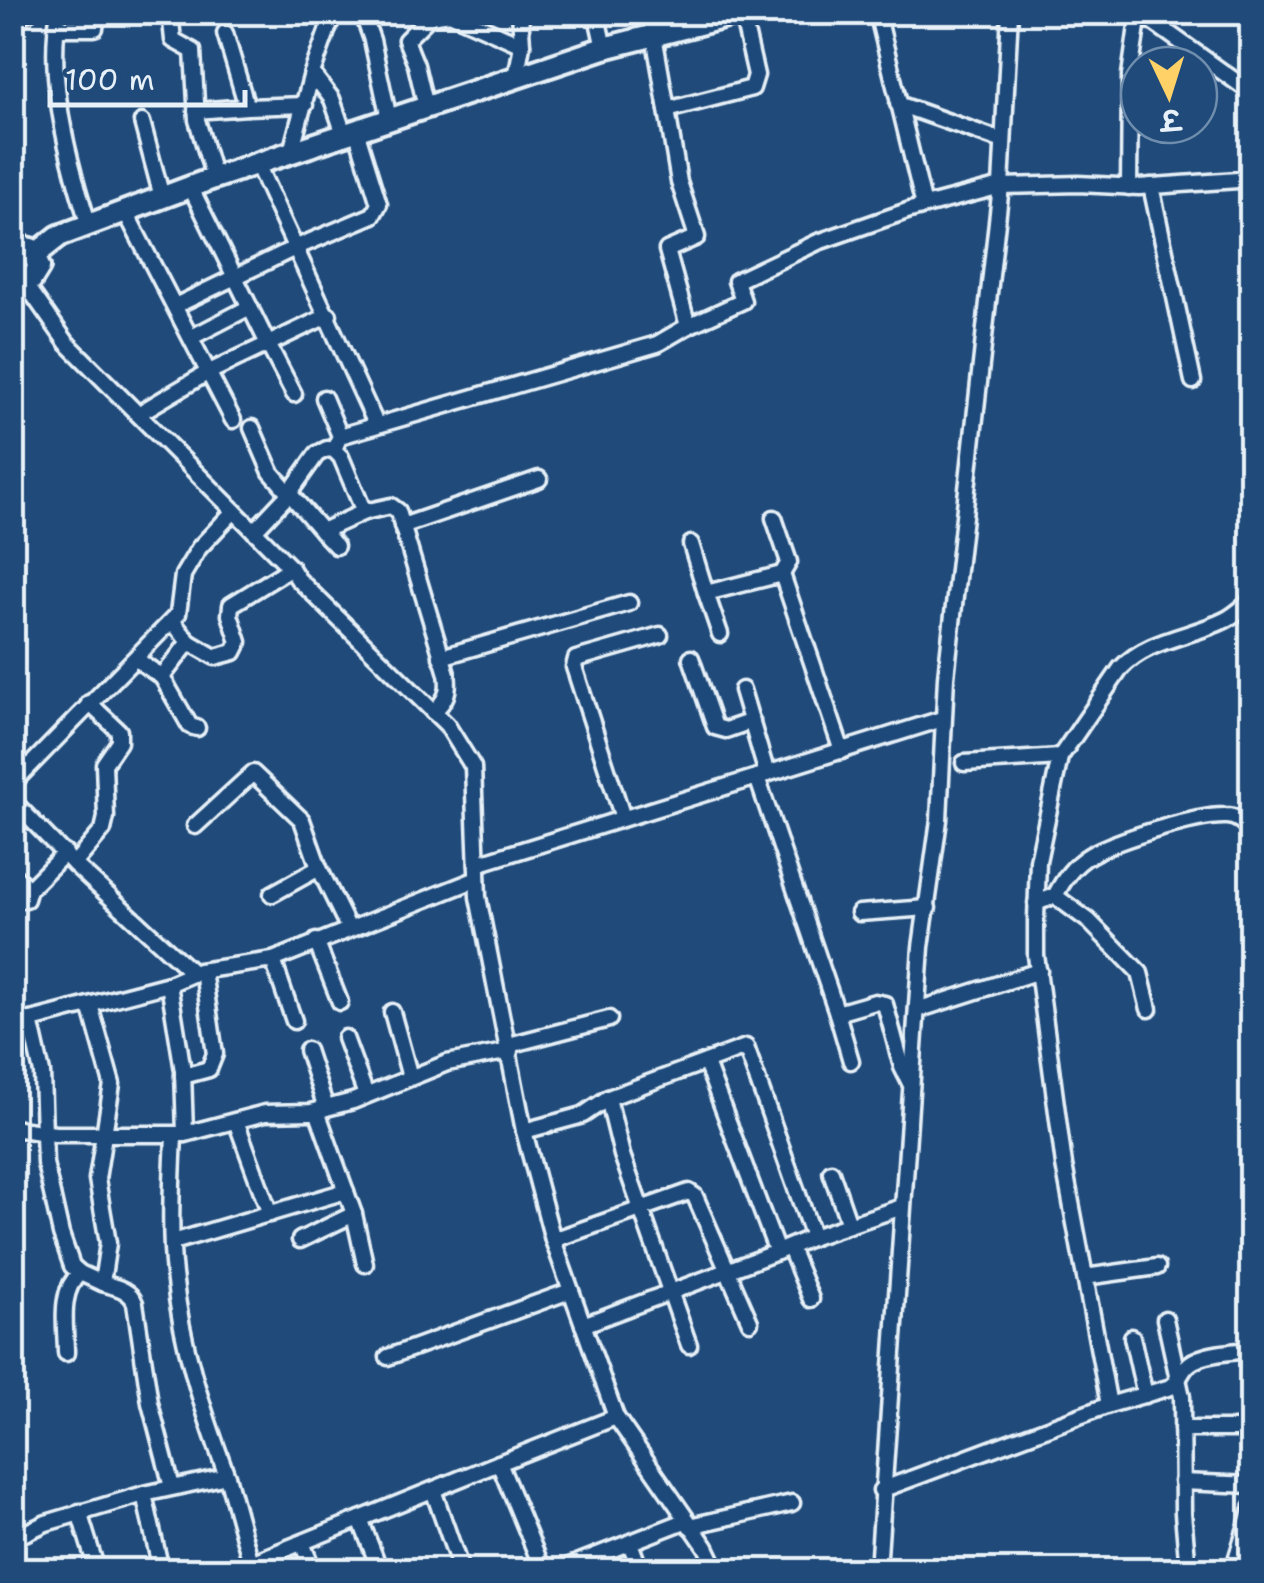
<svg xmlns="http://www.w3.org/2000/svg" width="1264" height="1583" font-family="'Shantell Sans','Playpen Sans Deva',sans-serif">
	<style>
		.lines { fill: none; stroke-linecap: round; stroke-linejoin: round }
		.street-casing { stroke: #e8f1f8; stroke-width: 21 }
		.secondary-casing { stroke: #e8f1f8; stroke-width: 28 }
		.street { stroke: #1f4a7a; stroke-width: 14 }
		.secondary { stroke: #1f4a7a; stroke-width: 20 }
	</style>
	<rect width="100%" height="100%" fill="#1f4a7a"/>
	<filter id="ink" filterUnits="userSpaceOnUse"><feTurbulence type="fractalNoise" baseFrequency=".01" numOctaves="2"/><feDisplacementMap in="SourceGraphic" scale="20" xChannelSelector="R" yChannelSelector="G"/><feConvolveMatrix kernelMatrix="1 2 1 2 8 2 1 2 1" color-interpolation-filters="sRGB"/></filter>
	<g filter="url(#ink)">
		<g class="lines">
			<g class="street-casing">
				<g id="street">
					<path d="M59 12C46 76 69 164 89 225"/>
					<path d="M170 12 173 40 193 51 197 120 214 178"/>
					<path d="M362 12 372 40 389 119"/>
					<path d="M423 12 430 16 450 13 522 45"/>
					<path d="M596 12 604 48"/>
					<path d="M650 12 667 110 752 88 756 75 742 14"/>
					<path d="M877 12 924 206"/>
					<path d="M1010 12 1001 186 1078 184 1139 187 1252 179"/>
					<path d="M12 18 29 12"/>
					<path d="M56 28H95L98 12"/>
					<path d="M312 73 332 99 344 134"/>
					<path d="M516 78 522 45 520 12"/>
					<path d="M898 104 1003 141"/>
					<path d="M247 107 305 105"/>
					<path d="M426 107 416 65 406 40 430 16"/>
					<path d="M667 110 679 182 697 237 667 250 688 326 743 301 736 281 818 242 910 210 1001 186 946 677 939 820 921 947 878 1570"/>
					<path d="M196 111 247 107 225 33"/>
					<path d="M142 122 162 197"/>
					<path d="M291 152 312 73 334 12"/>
					<path d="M257 164 376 424"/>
					<path d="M1151 186 1193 381"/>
					<path d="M1129 187 1130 75 1139 12 1252 93"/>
					<path d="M125 211 233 420"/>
					<path d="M25 283 67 343 291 568 298 579 447 725 473 767 478 897 524 1131 553 1240 616 1417 706 1547 717 1570"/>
					<path d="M175 306 297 247 373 215 379 204 356 130"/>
					<path d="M192 337 250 307"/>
					<path d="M294 394 268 344 329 315"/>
					<path d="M324 398 340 436 336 445"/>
					<path d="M138 414 207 373 268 344 190 186"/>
					<path d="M252 428 271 472 322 531"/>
					<path d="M340 436 657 344 688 326"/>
					<path d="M364 512 391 506 398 511 447 674C450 691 446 701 433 712"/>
					<path d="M774 518 789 562 782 574"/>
					<path d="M402 526 539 479"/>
					<path d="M254 531 288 495 317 454 327 449 334 450 341 457 364 512 322 531 336 546"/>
					<path d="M691 544 706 593"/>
					<path d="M720 634 706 593 782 574 842 751"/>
					<path d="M189 642 215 657 234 652 239 642 230 615 231 605 291 568"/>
					<path d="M441 657 629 603"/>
					<path d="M691 658 715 727 726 730 752 721"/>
					<path d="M136 659 162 677 189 642 172 621"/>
					<path d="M162 677 190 726 197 728"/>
					<path d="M742 690 767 774"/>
					<path d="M964 763 1060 757"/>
					<path d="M757 777 942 719"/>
					<path d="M12 784 178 614 183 575 199 548 234 511"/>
					<path d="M12 800 74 864 194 974"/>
					<path d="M623 818 574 667 576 659 660 635"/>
					<path d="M195 826 253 773 302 820 319 868 349 929"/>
					<path d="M74 864 103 830 106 817 104 764 119 742V731L89 703"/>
					<path d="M477 864 757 777 837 1013 875 1002 885 1004 902 1067 910 1083"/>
					<path d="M12 874 29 889 65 853"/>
					<path d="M272 894 319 868"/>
					<path d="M1055 896 1089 921 1140 973 1149 1009"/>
					<path d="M12 902 26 899 29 889"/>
					<path d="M1036 903 1055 896C1064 879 1073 865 1090 855 1116 840 1197 815 1226 816 1237 816 1245 823 1252 832"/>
					<path d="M859 913 928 908"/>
					<path d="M316 941 340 1002"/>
					<path d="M273 960 294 1021"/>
					<path d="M169 984 183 1071 185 1134"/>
					<path d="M90 1005 112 1084 97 1179 108 1243 102 1283C115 1287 130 1289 135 1303L150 1403 172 1487"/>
					<path d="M917 1010 1039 971"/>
					<path d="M392 1012 410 1077"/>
					<path d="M837 1013 851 1061"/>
					<path d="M30 1020 42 1073 45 1163 61 1234 72 1266 80 1273 102 1283"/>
					<path d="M12 1025 169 984 199 971 273 960 477 879"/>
					<path d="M345 1038 366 1095"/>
					<path d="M509 1045 609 1019"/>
					<path d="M307 1050 326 1108"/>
					<path d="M706 1063 777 1252 813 1237"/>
					<path d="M183 1076 209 1069 215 1054 203 971"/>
					<path d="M608 1098 746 1047 813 1237 902 1207"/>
					<path d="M236 1121 270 1214"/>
					<path d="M12 1128 55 1134H185L265 1113 311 1112 353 1101 447 1063 510 1051"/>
					<path d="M524 1131 583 1115 608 1098 622 1155 689 1345"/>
					<path d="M174 1135C172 1181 169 1229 174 1274 181 1345 203 1410 227 1476"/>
					<path d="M831 1172 849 1224"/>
					<path d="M354 1214 365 1264"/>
					<path d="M300 1240 354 1214 317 1111"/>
					<path d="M553 1240 689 1192 695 1196 750 1322"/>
					<path d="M173 1242 346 1191"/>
					<path d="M790 1248 811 1299"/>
					<path d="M12 1276 14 1278"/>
					<path d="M1085 1277 1157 1267"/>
					<path d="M1165 1319 1182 1397 1183 1513 1188 1570"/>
					<path d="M583 1325 777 1252"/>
					<path d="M1132 1337 1145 1395"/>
					<path d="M66 1353C66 1327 58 1292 80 1273"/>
					<path d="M388 1357 570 1291"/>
					<path d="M1109 1405 1171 1387C1179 1381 1180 1374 1186 1367 1199 1352 1233 1353 1252 1349"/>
					<path d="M1182 1429H1252"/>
					<path d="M1182 1482 1252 1485"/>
					<path d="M433 1490 461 1570"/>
					<path d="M881 1490 1109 1405 1064 1165 1036 955V919L1038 861 1060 757 1121 668C1148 639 1191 637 1225 620 1235 615 1243 607 1252 600"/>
					<path d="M79 1512 97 1570"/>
					<path d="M360 1519 380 1570"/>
					<path d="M690 1526 792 1503"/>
					<path d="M1251 1533 1245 1531 1252 1508"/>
					<path d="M12 1539 46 1523 144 1494"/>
					<path d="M302 1543 313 1570"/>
					<path d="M630 1543 640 1570"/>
					<path d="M161 1570 144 1494 227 1476 251 1563"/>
					<path d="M254 1570 251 1563 499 1463"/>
					<path d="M543 1570 499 1463 616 1417"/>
					<path d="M559 1570 685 1521"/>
					<path d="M1233 1570 1245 1531"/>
				</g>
			</g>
			<g class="secondary-casing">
				<g id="secondary">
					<path d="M12 245 31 249 39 267 31 280 12 283"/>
					<path d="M36 254 59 236 214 178 604 48 746 12"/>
				</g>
			</g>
			<use href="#street" class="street"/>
			<use href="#secondary" class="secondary"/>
		</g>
	</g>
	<rect width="1264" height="1583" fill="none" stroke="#1f4a7a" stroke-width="50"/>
	<rect x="25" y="25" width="1214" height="1533" fill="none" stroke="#e8f1f8" stroke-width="4" filter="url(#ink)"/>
	<g transform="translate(1169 95) rotate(176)"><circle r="48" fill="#1f4a7a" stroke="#6f8dac" stroke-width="2.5"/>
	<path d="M0-8L18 38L0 25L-18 38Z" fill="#ffd166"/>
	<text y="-15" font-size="28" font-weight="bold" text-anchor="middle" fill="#e8f1f8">उ</text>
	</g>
	<path d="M50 90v15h195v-15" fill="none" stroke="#e8f1f8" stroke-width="5"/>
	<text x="65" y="90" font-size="30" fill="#e8f1f8" stroke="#1f4a7a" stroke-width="8" paint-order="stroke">100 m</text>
</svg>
